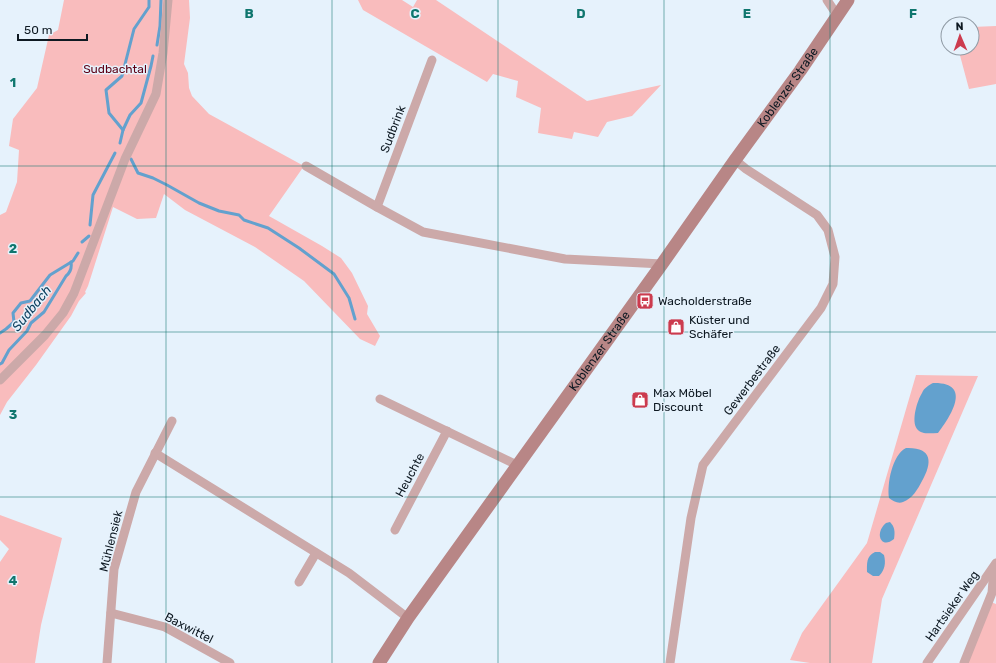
<svg xmlns="http://www.w3.org/2000/svg" width="996" height="663" font-family="Rubik,sans-serif">
	<style>
		.green { fill: #f9bcbd }
		.water { fill: #63a1ce }
		.lines { fill: none; stroke-linecap: round; stroke-linejoin: round }
		.stream { stroke: #63a1ce; stroke-width: 3 }
		.minor { stroke: #cca9a9; stroke-width: 9 }
		.secondary { stroke: #b88686; stroke-width: 13 }
		.grid { fill: none; stroke: #0f766e; stroke-width: 1; stroke-opacity: 0.55 }
		.labels { text-anchor: middle; stroke-width: 3; stroke-linejoin: round; paint-order: stroke }
		.park-label { font-size: 12px; fill: #5d0015; stroke: #e6f2fc }
		.street-label { font-size: 12px; fill: #0e1922; stroke: #e6f2fc }
		.poi-label { font-size: 12px; fill: #0e1922; stroke: #e6f2fc; text-anchor: start }
		.water-label { font-size: 13px; font-style: italic; fill: #0b3d5c; stroke: #e6f2fc }
		.grid-label { font-size: 13px; text-anchor: middle; font-weight: bold; fill: #0f766e; stroke: #e6f2fc; stroke-width: 3; stroke-linejoin: round; paint-order: stroke }
	</style>
	<rect width="100%" height="100%" fill="#e6f2fc"/>
	<g class="green">
		<path d="M64 0H189L190 18 184 64 188 73 189 88 192 96 209 114 304 166 269 216 322 246 341 258 352 273 368 306 367 314 380 336 375 346 360 339 304 281 255 247 185 210 164 194 156 218 137 219 113 207 88 286 85 292 86 293 79 301 71 316 36 365 7 402 0 415V215L6 212 17 182 19 150 9 146 13 119 37 88 49 35 58 30Z"/>
		<path d="M358 0H402L413 7 417 0H436L587 101 661 85 632 116 607 122 598 137 574 132 572 139 538 133 541 108 516 97 518 81 493 74 487 82 363 10Z"/>
		<path d="M996 26V84L969 89 958 48H972V27Z"/>
		<path d="M916 375 978 376 882 599 872 663H810L790 660 802 633 867 543Z"/>
		<path d="M0 515 62 538 41 625 35 663H0V562L9 549 0 540Z"/>
		<path d="M991 602 996 604V663H967Z"/>
	</g>
	<g class="water">
		<path d="M933 383C973 382 951 416 938 433 931 433 922 435 917 429 911 421 917 401 922 393 924 388 929 385 933 383Z"/>
		<path d="M906 448C932 447 933 462 922 481 918 489 912 499 903 502 898 504 893 501 889 498 887 484 892 455 906 448Z"/>
		<path d="M890 522C895 527 895 532 894 539 881 550 874 533 886 523Z"/>
		<path d="M875 552H880L884 555C886 563 885 570 879 576H873L867 572C867 564 866 556 875 552Z"/>
	</g>
	<g class="lines">
		<g class="stream">
			<path d="M157 45 160 26 161 0"/>
			<path d="M123 130 109 113 106 90 122 76 134 29 149 7V0"/>
			<path d="M120 143 123 130 130 115 141 103 151 66 153 56"/>
			<path d="M131 159 138 173 153 178 167 185 199 203 219 211 239 215 244 220 268 228 299 248 334 274 349 298 355 319"/>
			<path d="M90 225 93 195 115 153"/>
			<path d="M82 242 89 236"/>
			<path d="M0 333 6 329 14 322 13 313 21 303 30 301 50 275 73 261 78 253"/>
			<path d="M0 364 2 363 9 350 27 331 31 323 44 312 66 276C71 272 72 268 71 262"/>
		</g>
		<g class="minor">
			<path d="M827 0 837 15"/>
			<path d="M306 166 377 207 423 232 565 259 662 264"/>
			<path d="M377 207 432 60"/>
			<path d="M0 380 45 335 63 313 74 293 125 159 156 94 163 53 168 0"/>
			<path d="M380 399 517 465"/>
			<path d="M155 453 349 573 408 618"/>
			<path d="M395 530 447 431"/>
			<path d="M299 582 316 553"/>
			<path d="M111 613 165 627 230 663"/>
			<path d="M107 663 114 569 136 492 172 421"/>
			<path d="M670 663 691 518 703 465 821 308 833 284 835 257 828 230 817 215 746 169 735 160"/>
			<path d="M927 663 996 563"/>
			<path d="M964 663 992 593 994 568"/>
		</g>
		<path class="secondary" id="s1" d="M379 663 408 618 662 264 735 160 800 71 848 0"/>
	</g>
	<path class="grid" d="M166 0V663M332 0V663M498 0V663M664 0V663M830 0V663M0 166H996M0 332H996M0 497H996"/>
	<defs>
		<g id="bus-square" transform="scale(0.9)"><rect x="-9" y="-9" width="18" height="18" rx="4" fill="#cc3b4e" stroke="#e6f2fc"/><path d="M-5-6H5V4H4V6H2V4H-2V6H-4V4H-5ZM-3.5-4V0h7V-4ZM-3.5 1.2v1.5H-2V1.2ZM2 1.2v1.5H3.5V1.2Z" fill="#fff"/></g>
		<g id="shop-square" transform="scale(0.9)"><rect x="-9" y="-9" width="18" height="18" rx="4" fill="#cc3b4e" stroke="#e6f2fc"/><path d="M-5-2.5h2.3a2.7 3.5 0 0 1 5.4 0H5L5.5 6h-11ZM-1.5-2.5h3a1.5 2.3 0 0 0-3 0Z" fill="#fff"/></g>
	</defs>
	<g fill-rule="evenodd">
		<use href="#bus-square" x="645" y="301"/>
		<use href="#shop-square" x="676" y="327"/>
		<use href="#shop-square" x="640" y="400"/>
	</g>
	<g class="labels">
		<g class="park-label">
			<text x="115" y="73">Sudbachtal</text>
		</g>
		<g class="street-label">
			<text dy="4" stroke="none"><textPath href="#s1" startOffset="706">Koblenzer Straße</textPath></text>
			<text transform="translate(393 129) rotate(-69)" y="4">Sudbrink</text>
			<text dy="4" stroke="none"><textPath href="#s1" startOffset="382">Koblenzer Straße</textPath></text>
			<text transform="translate(752 380) rotate(-53)" y="4">Gewerbestraße</text>
			<text transform="translate(410 475) rotate(-62)" y="4">Heuchte</text>
			<text transform="translate(111 541) rotate(-76)" y="4">Mühlensiek</text>
			<text transform="translate(952 606) rotate(-55)" y="4">Hartsieker Weg</text>
			<text transform="translate(189 628) rotate(27)" y="4">Baxwittel</text>
		</g>
		<g class="poi-label">
			<text x="658" y="305">Wacholderstraße</text>
			<text x="689" y="324">Küster und<tspan x="689" dy="14">Schäfer</tspan></text>
			<text x="653" y="397">Max Möbel<tspan x="653" dy="14">Discount</tspan></text>
		</g>
		<g class="water-label">
			<text transform="translate(31 308) rotate(-51)" y="5">Sudbach</text>
		</g>
	</g>
	<g class="grid-label">
		<text x="249" y="18">B</text>
		<text x="415" y="18">C</text>
		<text x="581" y="18">D</text>
		<text x="747" y="18">E</text>
		<text x="913" y="18">F</text>
		<text x="13" y="87">1</text>
		<text x="13" y="253">2</text>
		<text x="13" y="419">3</text>
		<text x="13" y="585">4</text>
	</g>
	<g transform="translate(960 36) rotate(358)"><circle r="19" fill="#e6f2fc" stroke="#909ba5"/>
	<path d="M0-3L7 15L0 10L-7 15Z" fill="#cc3b4e"/>
	<text y="-6" font-size="11" font-weight="bold" text-anchor="middle" fill="#0e1922">N</text>
	</g>
	<path d="M18 34v6h69v-6" fill="none" stroke="#0e1922" stroke-width="2"/>
	<text x="24" y="34" font-size="12" fill="#0e1922" stroke="#e6f2fc" stroke-width="3" paint-order="stroke">50 m</text>
</svg>
